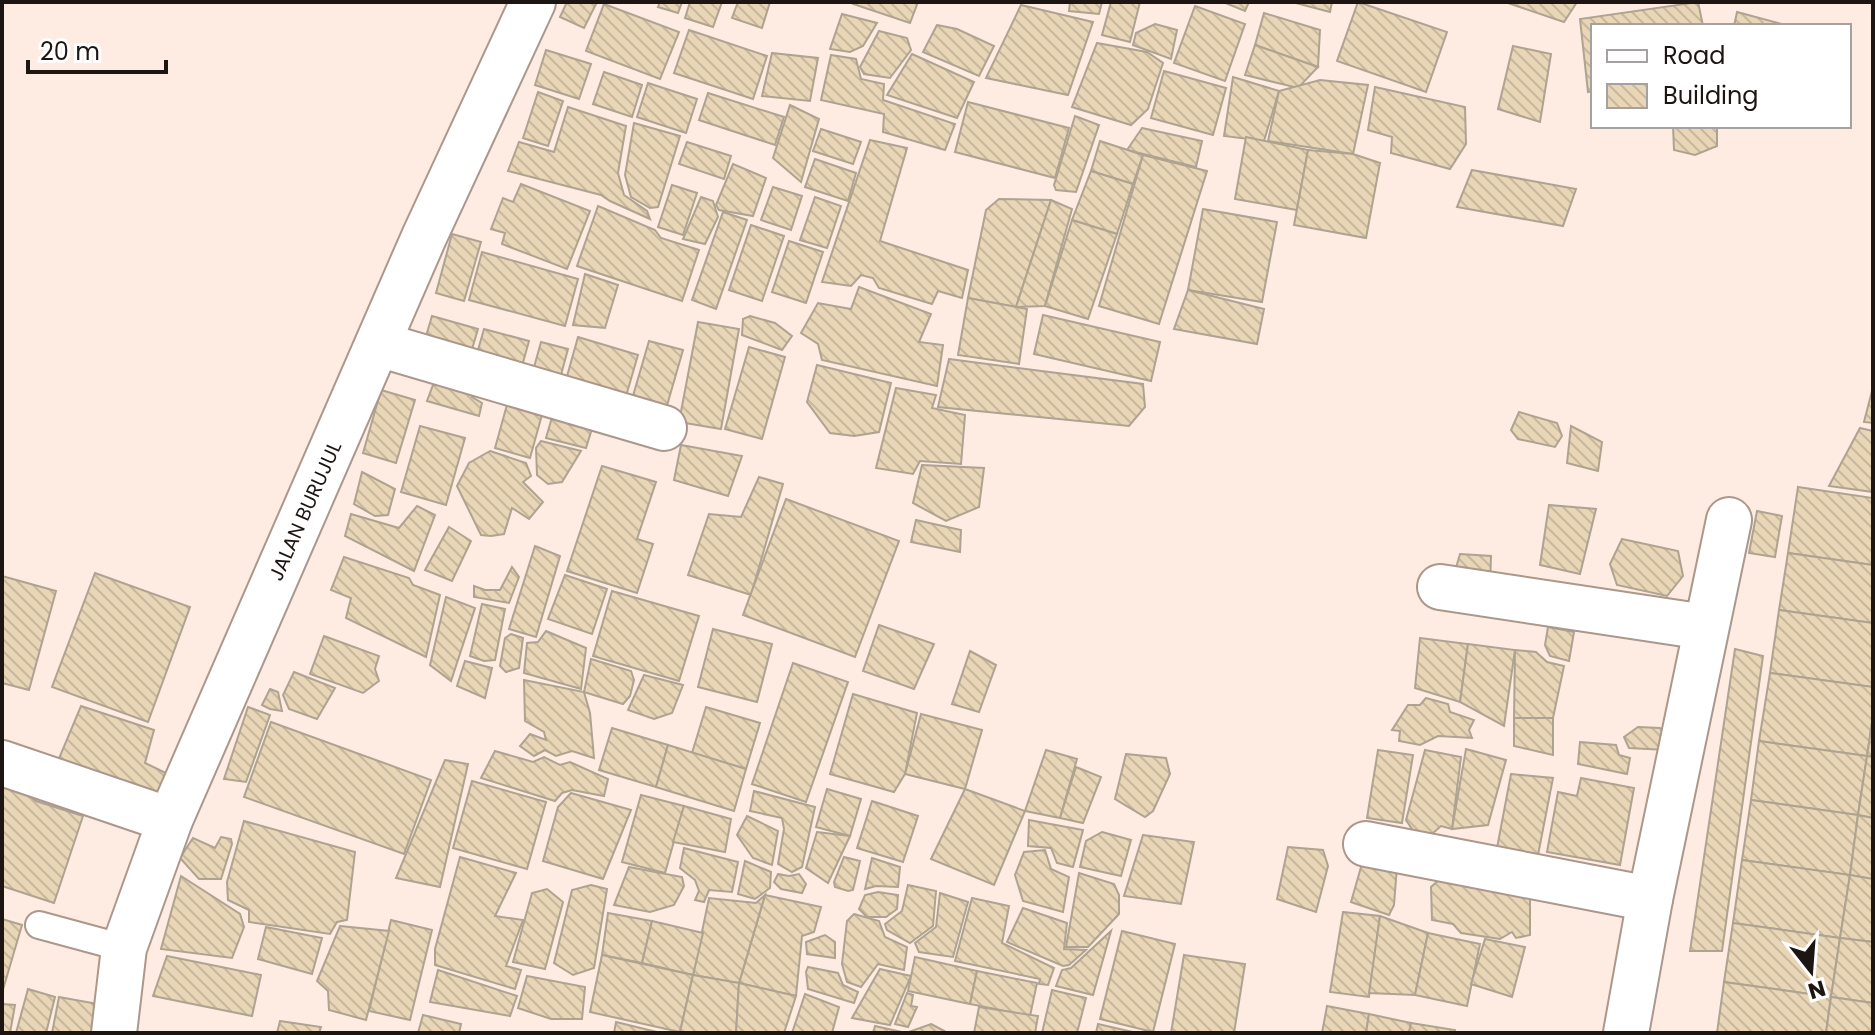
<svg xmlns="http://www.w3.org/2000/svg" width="1875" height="1035" font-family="Poppins,sans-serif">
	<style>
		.building { fill: url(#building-back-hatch); stroke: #aea390; stroke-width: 2 }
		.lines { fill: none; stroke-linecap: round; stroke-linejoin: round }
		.service-casing { stroke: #ab978b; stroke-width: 30 }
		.minor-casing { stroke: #ab978b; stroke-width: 48 }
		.tertiary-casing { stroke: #ab978b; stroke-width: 48 }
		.service { stroke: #fff; stroke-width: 26 }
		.minor { stroke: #fff; stroke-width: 44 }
		.tertiary { stroke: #fff; stroke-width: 44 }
		.labels { text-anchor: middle; stroke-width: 6; stroke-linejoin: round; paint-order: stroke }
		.street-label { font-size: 20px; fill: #1d1511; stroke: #fff }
	</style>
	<defs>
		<pattern id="building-back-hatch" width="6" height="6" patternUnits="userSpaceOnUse" patternTransform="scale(2)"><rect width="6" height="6" fill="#e9d6b7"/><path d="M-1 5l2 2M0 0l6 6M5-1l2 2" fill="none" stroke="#c7b79c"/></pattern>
	</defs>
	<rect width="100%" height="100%" fill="#feece2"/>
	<g class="building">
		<path d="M567 2H597L584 28 560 17Z"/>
		<path d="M660 2H682L678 13 658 7Z"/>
		<path d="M690 2H722L713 27 685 18Z"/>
		<path d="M738 2H770L762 28 732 18Z"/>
		<path d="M854 2H918L910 23 853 4Z"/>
		<path d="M1070 2H1102L1099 14 1069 11Z"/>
		<path d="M1111 2H1140L1130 42 1102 35Z"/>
		<path d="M1223 2H1249L1245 11Z"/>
		<path d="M1292 2H1332L1330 12Z"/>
		<path d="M1358 2 1447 32 1426 92 1337 61Z"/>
		<path d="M1505 2H1577L1564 22Z"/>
		<path d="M1698 2 1703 26H1593V91L1588 92 1580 19Z"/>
		<path d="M604 4 679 32 660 79 586 51Z"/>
		<path d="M1021 5 1093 22 1068 95 986 78Z"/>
		<path d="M1195 6 1245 24 1225 81 1174 63Z"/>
		<path d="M1737 12 1789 26H1734Z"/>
		<path d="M1264 13 1320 30 1318 67 1255 45Z"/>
		<path d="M842 14 877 23 863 46 850 52 830 49Z"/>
		<path d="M1155 24 1177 30 1171 59 1133 45 1136 33Z"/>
		<path d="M937 25 957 29 994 46 979 76 923 52Z"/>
		<path d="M689 30 767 56 753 99 674 73Z"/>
		<path d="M879 31 907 38 911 50 890 78 864 74 860 67Z"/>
		<path d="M1097 43 1147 52 1163 63 1148 109 1131 125 1072 107Z"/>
		<path d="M1255 45 1318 67 1298 88 1245 75Z"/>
		<path d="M1513 46 1551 54 1540 122 1498 109Z"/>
		<path d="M546 50 591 64 579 99 535 85Z"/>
		<path d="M772 53 818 58 810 101 762 96Z"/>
		<path d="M912 54 974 82 957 118 887 95Z"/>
		<path d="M831 55 856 59 861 79 884 84 883 100 955 124 945 150 883 132 884 114 821 100Z"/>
		<path d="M1164 71 1226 88 1213 135 1151 118Z"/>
		<path d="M604 72 642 85 632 117 593 104Z"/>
		<path d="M1233 77 1279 91 1264 141 1224 136Z"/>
		<path d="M1320 80 1368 85 1353 154 1268 141 1279 91Z"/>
		<path d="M648 83 697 99 686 133 637 117Z"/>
		<path d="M1375 87 1465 107 1466 144 1450 169 1391 153 1392 137 1368 130Z"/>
		<path d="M538 92 563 101 548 146 523 138Z"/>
		<path d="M708 93 784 117 775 145 699 120Z"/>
		<path d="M968 102 1069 128 1055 178 955 152Z"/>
		<path d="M790 105 819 119 801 182 773 158Z"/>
		<path d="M568 107 626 126 618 173 624 195 647 211 650 219 610 201 601 195 508 171 519 142 554 152Z"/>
		<path d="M1075 116 1099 125 1076 192 1056 190 1054 185Z"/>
		<path d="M634 123 680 136 658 207 650 208 631 197 625 175Z"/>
		<path d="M1673 126H1717V146L1695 155 1674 150Z"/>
		<path d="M1142 128 1202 141 1196 167 1127 150Z"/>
		<path d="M821 129 861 142 853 164 813 151Z"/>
		<path d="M1246 137 1308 150 1297 210 1235 199Z"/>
		<path d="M870 140 907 148 880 241 968 270 962 298 938 291 932 304 879 288 873 278 861 275 851 286 822 282Z"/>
		<path d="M1100 141 1143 155 1133 184 1091 171Z"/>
		<path d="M687 142 731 156 724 179 679 164Z"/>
		<path d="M1308 150 1353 154 1380 163 1366 238 1294 225Z"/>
		<path d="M1143 155 1207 171 1159 324 1099 306Z"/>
		<path d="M815 159 856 173 848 201 805 187Z"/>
		<path d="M733 164 766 178 753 216 719 210 716 205Z"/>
		<path d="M1472 170 1576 189 1563 226 1457 207Z"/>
		<path d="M1091 171 1133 184 1117 234 1072 220Z"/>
		<path d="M521 184 590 211 567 269 502 244 505 233 491 229 503 198 513 202Z"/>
		<path d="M672 185 697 193 683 235 658 227Z"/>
		<path d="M773 187 802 196 791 230 761 220Z"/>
		<path d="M701 197 713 201 718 217 705 244 683 239Z"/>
		<path d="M815 197 841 206 827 248 800 240Z"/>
		<path d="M999 199 1051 200 1016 307 968 298 986 210Z"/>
		<path d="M1051 200 1072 209 1045 306 1016 307Z"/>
		<path d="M598 206 655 230 661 238 699 250 682 301 577 266Z"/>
		<path d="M1203 209 1277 222 1262 302 1188 290Z"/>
		<path d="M723 212 747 220 716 309 692 300Z"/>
		<path d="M1072 220 1117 234 1088 319 1045 306Z"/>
		<path d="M751 225 784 236 762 301 729 290Z"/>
		<path d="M452 234 481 242 464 301 436 293Z"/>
		<path d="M789 241 823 252 806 303 772 292Z"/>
		<path d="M482 252 578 279 565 326 469 300Z"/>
		<path d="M585 274 618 285 605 328 573 325Z"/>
		<path d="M859 287 931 314 919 342 943 345 937 386 822 360 818 344 801 333 818 303 851 309Z"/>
		<path d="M1188 290 1264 309 1257 344 1174 329Z"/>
		<path d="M968 298 1027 309 1019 364 958 355Z"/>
		<path d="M1043 315 1160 342 1151 381 1034 354Z"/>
		<path d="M432 316 478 329 467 366 421 353Z"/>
		<path d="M750 316 775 323 792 336 782 350 742 335 743 319Z"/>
		<path d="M698 322 739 329 721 429 679 422Z"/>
		<path d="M484 329 529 341 519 377 474 364Z"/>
		<path d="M578 337 638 355 624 403 564 387Z"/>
		<path d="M649 341 683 350 664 416 630 406Z"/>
		<path d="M541 342 568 349 558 386 531 378Z"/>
		<path d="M749 347 785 357 762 439 725 429Z"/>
		<path d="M949 359 1143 384 1145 407 1129 426 938 407Z"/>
		<path d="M817 365 891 383 879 432 854 436 830 433 807 402Z"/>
		<path d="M476 380 472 397 482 403 479 416 427 401 433 385Z"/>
		<path d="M1873 387V423L1864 422Z"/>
		<path d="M896 388 936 395 932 408 965 415 961 464 920 461 913 474 876 468Z"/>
		<path d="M381 390 415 400 396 463 363 453Z"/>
		<path d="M510 394 545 404 530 458 495 448Z"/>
		<path d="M555 407 595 419 586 448 546 438Z"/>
		<path d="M1519 412 1557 423 1562 436 1555 447 1518 439 1511 430Z"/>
		<path d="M420 426 465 438 446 505 401 492Z"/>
		<path d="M1571 426 1602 442 1598 471 1567 463Z"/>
		<path d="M1860 428 1873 431V492L1829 486Z"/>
		<path d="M541 441 581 451 562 482 548 484 537 475 536 448Z"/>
		<path d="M681 445 742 456 728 496 674 480Z"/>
		<path d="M490 451 526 463 531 476 523 482 543 502 529 519 512 508 504 534 491 536 481 535 457 486 469 463Z"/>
		<path d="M922 465 984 468 979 507 946 521 913 503Z"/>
		<path d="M602 466 656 482 637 539 653 544 637 593 567 571Z"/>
		<path d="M362 472 395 489 388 515 375 516 354 504Z"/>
		<path d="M759 477 783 484 751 595 688 575 709 514 741 517Z"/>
		<path d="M1798 487 1873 498V565L1788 553Z"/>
		<path d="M786 499 899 541 855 657 743 615Z"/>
		<path d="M1549 505 1596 509 1580 574 1540 565Z"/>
		<path d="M417 506 435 515 414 571 345 536 351 514 399 528Z"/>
		<path d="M1757 511 1782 516 1775 557 1749 553Z"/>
		<path d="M916 520 961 530 960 552 911 542Z"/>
		<path d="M449 527 471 541 452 581 425 570Z"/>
		<path d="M1622 539 1678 551 1683 576 1667 596 1617 585 1610 564Z"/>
		<path d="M535 546 560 556 536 637 509 629Z"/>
		<path d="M1788 553 1873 565V623L1779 610Z"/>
		<path d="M1460 554 1491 556 1490 587 1453 578Z"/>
		<path d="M344 557 409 578 413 585 440 595 426 657 346 618 351 598 331 590Z"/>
		<path d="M512 567 519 577 509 603 474 597V586L485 590H500Z"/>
		<path d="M95 573 190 607 148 722 52 687Z"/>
		<path d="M565 575 607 589 592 634 548 619Z"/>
		<path d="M2 576 56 591 29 690 2 683Z"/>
		<path d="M612 591 699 616 679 681 593 656Z"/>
		<path d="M446 597 475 608 451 681 430 665Z"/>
		<path d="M482 604 505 609 495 660 484 661 470 656Z"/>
		<path d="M1779 610 1873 623V687L1770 673Z"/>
		<path d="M879 625 934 644 914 689 863 671Z"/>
		<path d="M1548 627 1574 632 1569 661 1550 656 1545 645Z"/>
		<path d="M713 629 772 644 757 702 698 687Z"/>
		<path d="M546 631 586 648 581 689 524 673 527 643 538 642Z"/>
		<path d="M511 634 523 638 519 668 506 672 500 666 505 638Z"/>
		<path d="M324 636 379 656 375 669 379 681 363 693 310 674Z"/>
		<path d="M1420 638 1468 644 1460 702 1415 688Z"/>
		<path d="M1468 644 1515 650 1504 726 1460 702Z"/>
		<path d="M1735 649 1763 656 1722 951H1690Z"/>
		<path d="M1515 650 1536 652 1547 662 1564 666 1553 718H1514Z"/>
		<path d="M970 651 996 665 979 712 952 704Z"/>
		<path d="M591 659 631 671 634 680 630 696 623 704 584 692Z"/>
		<path d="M465 661 492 668 485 698 457 686Z"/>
		<path d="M793 663 848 682 806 802 752 784Z"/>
		<path d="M294 672 335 688 317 719 289 709 283 695Z"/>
		<path d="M1770 673 1873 687V716L1867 756 1759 741Z"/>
		<path d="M644 675 683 685 672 713 654 719 628 710Z"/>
		<path d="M524 680 584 692 590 713 594 758 572 751 556 756 545 750 534 756 520 746 530 734 546 740 544 732 525 721Z"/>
		<path d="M270 689 278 692 282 711 270 709 262 705Z"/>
		<path d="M853 694 917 713 905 774 894 792 830 774Z"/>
		<path d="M1426 698 1448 704 1450 712 1474 720 1469 730 1472 738 1438 736 1420 745 1399 741 1400 731 1392 730 1408 705H1420Z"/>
		<path d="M81 706 154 730 145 763 168 774 158 801 55 768Z"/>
		<path d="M248 707 270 715 246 782 224 779Z"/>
		<path d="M706 707 760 723 746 769 692 753Z"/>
		<path d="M921 714 982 730 965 789 905 774Z"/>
		<path d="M1873 716V757L1867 756Z"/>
		<path d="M1514 718H1553V755L1514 746Z"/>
		<path d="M271 722 431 780 404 854 244 797Z"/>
		<path d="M1638 727 1660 728 1666 737V750L1629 748 1624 737Z"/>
		<path d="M612 728 668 745 656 787 599 770Z"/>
		<path d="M1759 741 1867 756 1858 815 1751 800Z"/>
		<path d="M1580 742 1616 745 1619 755 1630 758 1627 774 1578 764Z"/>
		<path d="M668 745 746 769 734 811 656 787Z"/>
		<path d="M1466 749 1506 760 1488 825 1452 829Z"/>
		<path d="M1046 750 1077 759 1060 818 1025 811Z"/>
		<path d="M1378 750 1413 755 1402 823 1367 818Z"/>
		<path d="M1425 750 1461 757 1452 829 1441 826 1432 834 1414 832 1406 820Z"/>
		<path d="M495 751 533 762 544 757 560 765 570 762 608 779 604 796 572 790 562 793 555 801 481 778Z"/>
		<path d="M1126 754 1166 758 1170 774 1153 811 1145 817 1115 799Z"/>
		<path d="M1867 756 1873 757V818L1858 815Z"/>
		<path d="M445 760 468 764 440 887 396 878Z"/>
		<path d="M1076 767 1101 777 1083 823 1060 818Z"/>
		<path d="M1511 774 1553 778 1538 855 1497 848Z"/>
		<path d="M2 778H7L36 801 83 816 54 903 2 886Z"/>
		<path d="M1581 778 1634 788 1620 865 1547 852 1558 792 1577 796Z"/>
		<path d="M472 781 546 802 527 869 453 848Z"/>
		<path d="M827 789 861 799 850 836 816 827Z"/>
		<path d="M965 789 1025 811 994 885 931 859Z"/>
		<path d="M754 791 815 807 802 867 792 872 778 864 784 829 782 818 750 811Z"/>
		<path d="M571 793 631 810 603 879 543 861 558 807Z"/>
		<path d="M641 795 684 806 665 873 622 862Z"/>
		<path d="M1751 800 1858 815 1850 875 1742 860Z"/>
		<path d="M872 801 918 816 903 862 857 848Z"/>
		<path d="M684 806 731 819 725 852 673 842Z"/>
		<path d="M1858 815 1873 818V879L1850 875Z"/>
		<path d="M747 816 778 831 772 865 753 858 737 835Z"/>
		<path d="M1029 820 1083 830 1073 867 1057 863 1051 848 1028 846Z"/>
		<path d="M244 821 355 852 347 920 337 922 330 934 249 922V910L228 900 227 882Z"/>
		<path d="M817 832 850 836 828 883 806 868Z"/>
		<path d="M1102 832 1131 840 1121 876 1080 867 1086 841Z"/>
		<path d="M1143 835 1194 842 1181 904 1124 896Z"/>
		<path d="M221 837 231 839 232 844 221 879H199L180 858 193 838 215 848Z"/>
		<path d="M1288 847 1323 850 1328 866 1316 912 1277 899Z"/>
		<path d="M684 848 738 862 732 892 709 890 704 902 695 900 699 891 695 880 680 868Z"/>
		<path d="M1045 850 1051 869 1069 877 1063 912 1023 901 1015 875 1024 852Z"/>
		<path d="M460 857 516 873 495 916 523 920 506 966 521 970 515 989 435 965V949Z"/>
		<path d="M844 857 860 861 853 890 848 891 835 887 834 882Z"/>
		<path d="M872 858 900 867 898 887 876 886 865 889Z"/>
		<path d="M1742 860 1850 875 1840 938 1733 923Z"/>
		<path d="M745 861 771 872 770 888 755 899 738 894Z"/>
		<path d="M1375 862 1397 866 1394 905 1389 915 1351 902 1361 867Z"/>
		<path d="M629 867 682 877 684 886 674 905 650 912 614 905Z"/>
		<path d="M1079 873 1114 884 1119 895V914L1088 947H1066Z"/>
		<path d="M778 874 789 876 799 874 806 884 802 893 781 889 774 882Z"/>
		<path d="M1850 875 1873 879V942L1840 938Z"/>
		<path d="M181 876 240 914 244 927 232 958 161 949Z"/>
		<path d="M1439 880 1530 894V935L1516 938 1512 932 1500 939 1461 933 1453 924 1432 920 1431 887Z"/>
		<path d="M591 885 607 889 594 968 573 975 554 963 572 890Z"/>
		<path d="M908 885 936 891 933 926 910 943 887 930 885 924 902 911Z"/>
		<path d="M547 889 563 902 545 969 513 962 532 893Z"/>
		<path d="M878 892 898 895 897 909 886 917H867L859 909 865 895Z"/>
		<path d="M940 893 968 902 953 957 919 952 915 943 936 927Z"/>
		<path d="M765 895 821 907 814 932 802 936 796 996 739 983Z"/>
		<path d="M765 895 739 983 693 975 709 898 756 903Z"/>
		<path d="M972 898 1009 906 1002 943 1054 968 1048 985 1039 984 1040 979 955 961Z"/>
		<path d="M1023 908 1067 923 1064 949 1086 950 1069 965 1063 966 1007 942Z"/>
		<path d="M1343 912 1380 916 1369 997 1330 992Z"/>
		<path d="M608 913 652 921 642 963 602 955Z"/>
		<path d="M854 914 879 921 885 937 907 947 904 970 878 964 861 987 847 982 842 964 847 921Z"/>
		<path d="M1380 916 1428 933 1415 995 1369 993Z"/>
		<path d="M2 919 22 925 2 993Z"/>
		<path d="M391 920 432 930 410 1020 369 1011Z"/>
		<path d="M652 921 703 933 693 975 642 963Z"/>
		<path d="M1733 923 1840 938 1831 997 1724 982Z"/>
		<path d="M340 926 389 931 366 1020 329 1010 328 991 317 981Z"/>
		<path d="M266 927 322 938 312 974 258 959Z"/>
		<path d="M1111 931 1093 995 1056 986 1062 970 1071 968Z"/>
		<path d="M1122 931 1175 944 1153 1032 1100 1019Z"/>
		<path d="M1428 933 1480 944 1467 1006 1415 995Z"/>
		<path d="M825 935 835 942V958L807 954 806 942Z"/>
		<path d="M1840 938 1873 942V1003L1831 997Z"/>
		<path d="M1485 939 1525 947 1512 997 1471 984Z"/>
		<path d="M602 955 693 975 680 1032 590 1012Z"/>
		<path d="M1184 955 1245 964 1234 1033H1171Z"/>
		<path d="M167 956 261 975 252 1016 153 996Z"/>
		<path d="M915 957 977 971 970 1004 908 991Z"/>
		<path d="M808 967 838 973 843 985 858 992 854 1003 808 989 806 972Z"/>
		<path d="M880 969 911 976 890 1025 852 1018Z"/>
		<path d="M438 970 517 996 510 1016 430 1002Z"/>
		<path d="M977 971 1037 983 1030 1016 970 1004Z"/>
		<path d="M693 975 739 983 736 1033 680 1032Z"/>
		<path d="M527 976 585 987 582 1019H551L518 1008Z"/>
		<path d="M1724 982 1831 997 1826 1033H1717Z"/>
		<path d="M739 983 796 996 784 1033H736Z"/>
		<path d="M28 989 55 997 46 1033H16Z"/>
		<path d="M1052 990 1086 998 1077 1033H1042Z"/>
		<path d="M907 993 913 995 911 1006 917 1007 908 1027 895 1024Z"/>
		<path d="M805 994 839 1007 832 1033H792Z"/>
		<path d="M59 997 98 1004 92 1033H52Z"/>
		<path d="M1831 997 1873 1003V1033H1826Z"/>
		<path d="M2 1004 15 1005 10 1033H2Z"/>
		<path d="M1327 1006 1369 1014 1366 1033H1322Z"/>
		<path d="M979 1007 1038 1016 1035 1033H974Z"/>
		<path d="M1369 1014 1411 1023 1409 1033H1366Z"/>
		<path d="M423 1015 461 1024 459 1033H418Z"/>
		<path d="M280 1021 321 1027 319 1033H277Z"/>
		<path d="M616 1022 657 1032 614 1033Z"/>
		<path d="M1411 1023 1455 1030V1033H1409Z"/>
		<path d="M931 1024 948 1033H873L875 1026 906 1033Z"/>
		<path d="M1098 1024 1137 1033H1096Z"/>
	</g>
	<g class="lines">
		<g class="service-casing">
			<path id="service" d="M39 925 124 948"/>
		</g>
		<g class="minor-casing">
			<g id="minor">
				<path d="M378 344 664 428"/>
				<path d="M1440 587 1705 627"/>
				<path d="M2 763 170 820"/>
				<path d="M1366 844 1650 899"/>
				<path d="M1626 1033 1650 899 1729 520"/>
			</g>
		</g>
		<g class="tertiary-casing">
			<path id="tertiary" d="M114 1033 124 948 170 820 424 237 533 2"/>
		</g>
		<use href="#service" class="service"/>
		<use href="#minor" class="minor"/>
		<use href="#tertiary" class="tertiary"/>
	</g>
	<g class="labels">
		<g class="street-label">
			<text transform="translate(305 511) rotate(-66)" y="7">JALAN BURUJUL</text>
		</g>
	</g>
	<rect width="1875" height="1035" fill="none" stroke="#1d1511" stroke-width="8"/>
	<rect x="1591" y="24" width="260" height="104" fill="#ffffff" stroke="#a5a1a0" stroke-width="2"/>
	<rect x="1607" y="50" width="40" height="12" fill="#ffffff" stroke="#a5a1a0" stroke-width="2"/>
	<text x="1663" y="64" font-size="24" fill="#1d1511">Road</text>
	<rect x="1607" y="84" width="40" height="24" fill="url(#building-back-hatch)" stroke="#a5a1a0" stroke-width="2"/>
	<text x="1663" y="104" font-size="24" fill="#1d1511">Building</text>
	<g transform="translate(1811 971) rotate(163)" stroke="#ffffff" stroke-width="6" paint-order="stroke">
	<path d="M0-6L14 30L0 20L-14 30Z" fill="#1d1511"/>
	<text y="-12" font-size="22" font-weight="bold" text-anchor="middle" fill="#1d1511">N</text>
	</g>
	<path d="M28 60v12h138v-12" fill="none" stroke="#1d1511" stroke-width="4"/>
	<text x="40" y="60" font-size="24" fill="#1d1511" stroke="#ffffff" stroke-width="6" paint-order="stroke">20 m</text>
</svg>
